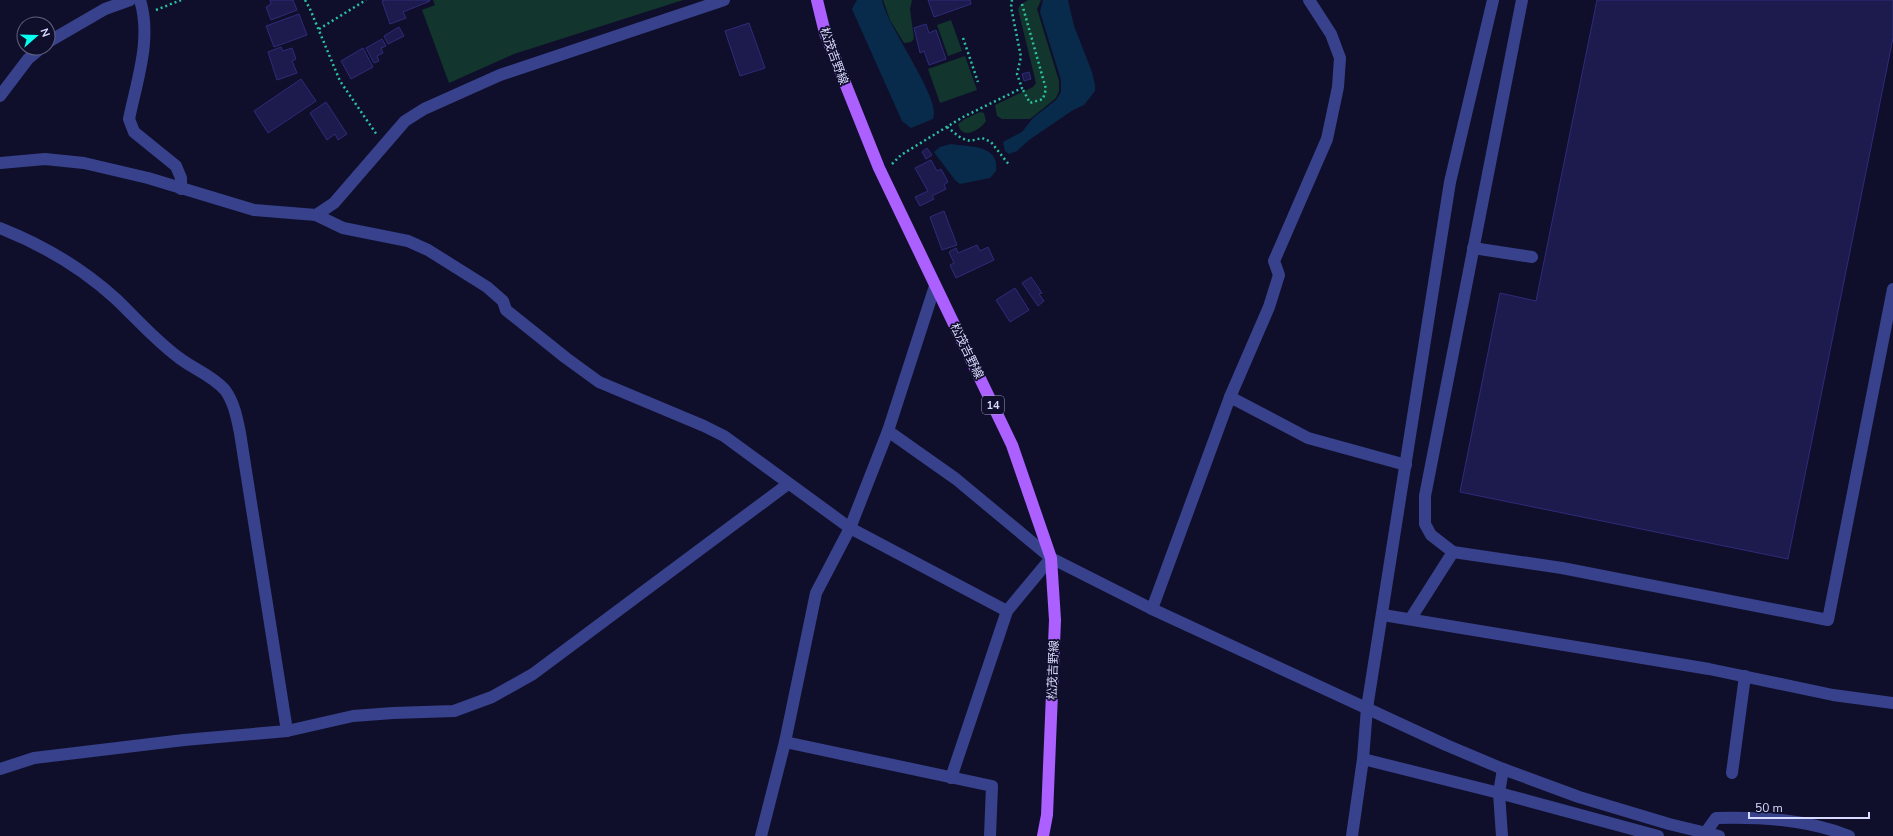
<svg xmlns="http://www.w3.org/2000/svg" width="1893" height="836" font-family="'Nunito Sans','Noto Sans JP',sans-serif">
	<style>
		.green { fill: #12352e }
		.water { fill: #082b4b }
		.building { fill: #1d1a4d; stroke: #2f2b7a }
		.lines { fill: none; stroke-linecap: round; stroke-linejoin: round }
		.path { stroke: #2ac2a1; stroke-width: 2.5; stroke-dasharray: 2 3; stroke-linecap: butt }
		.minor { stroke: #38428c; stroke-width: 12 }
		.major { stroke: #ab60ff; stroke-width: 12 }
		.labels { text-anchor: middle; stroke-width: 3.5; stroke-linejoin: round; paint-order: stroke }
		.shield { fill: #100f2b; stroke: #9d9dbf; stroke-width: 1 }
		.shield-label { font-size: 11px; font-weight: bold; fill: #d9daff }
		.street-label { font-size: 12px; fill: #d9daff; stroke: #100f2b }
	</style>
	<rect width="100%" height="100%" fill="#100f2b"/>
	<g class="green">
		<path d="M433 0H683L514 54 449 83 422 10 435 5Z"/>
		<path d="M883 0H912L910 9 914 39 911 42 904 43 890 20Z"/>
		<path d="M1028 0H1041L1037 9 1059 81V91L1056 98 1030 119H1002L997 116 995 105 1033 87 1036 83 1018 9 1020 5Z"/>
		<path d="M951 20 962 51 948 56 937 25Z"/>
		<path d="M965 56 977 90 940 103 928 69Z"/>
		<path d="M980 112 984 113 986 121C980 130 962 141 958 124L965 119Z"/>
	</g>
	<g class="water">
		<path d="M857 0H882C886 25 943 101 933 119L911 128 902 121 852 9Z"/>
		<path d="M1043 0H1068L1074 26 1092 72 1095 85V91L1084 105 1073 110 1029 140 1017 151 1009 154 1005 151 1003 142 1022 132 1033 118 1056 100 1061 92V80L1040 12Z"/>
		<path d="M951 144C968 147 1000 144 996 171L990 178 960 184 955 180 934 152 940 147Z"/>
	</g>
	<g class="building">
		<path d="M270 0H293L297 10 271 20 266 7 271 4Z"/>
		<path d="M385 0H429L430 1 403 12 406 18 390 24 382 1Z"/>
		<path d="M928 0H970L971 4 934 17Z"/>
		<path d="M1597 0H1893V38L1788 559 1460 492 1500 293 1536 301Z"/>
		<path d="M299 14 307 35 274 47 266 26Z"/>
		<path d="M749 23 765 68 740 76 725 31Z"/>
		<path d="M926 24 929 33 936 30 946 59 929 65 924 51 920 53 914 28Z"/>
		<path d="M399 27 404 36 388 44 384 36Z"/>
		<path d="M382 39 386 46 381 48 383 53 377 56 379 61 374 63 366 48Z"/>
		<path d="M281 47 283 51 292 48 296 59 292 61 297 73 277 80 268 52Z"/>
		<path d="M363 48 373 67 351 79 341 61Z"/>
		<path d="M1029 72 1031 79 1024 81 1022 74Z"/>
		<path d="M301 79 316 101 268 133 254 111Z"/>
		<path d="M326 102 347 134 338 140 335 134 327 140 310 113Z"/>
		<path d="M927 148 932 155 926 159 922 152Z"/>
		<path d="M931 160 937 171 941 169 948 182 944 185 946 189 932 196 934 199 920 206 915 197 928 191 915 168Z"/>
		<path d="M944 211 957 245 942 250 930 217Z"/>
		<path d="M977 245 980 251 988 247 994 260 956 278 950 265 954 263 949 252 956 248 958 253Z"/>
		<path d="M1031 277 1042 293 1039 294 1044 301 1038 306 1022 283Z"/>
		<path d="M1015 288 1029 310 1010 322 996 300Z"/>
	</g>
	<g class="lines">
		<g class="path">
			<path d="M305 0 310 9 340 81 377 135"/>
			<path d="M1022 4 1046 89 1043 99 1030 103 1022 88"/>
			<path d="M156 10 181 0"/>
			<path d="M319 29 366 0"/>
			<path d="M963 38 978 82"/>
			<path d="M947 127 961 138 970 141 982 138 991 142 1010 166"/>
			<path d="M892 164 901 155 963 117 1022 88 1017 74 1021 57 1011 7 1012 0"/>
		</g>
		<g class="minor">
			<path d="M140 0C152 39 137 80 129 119L134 132 176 166 181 178V189"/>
			<path d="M1522 0 1425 496V524L1431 535 1453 552 1562 568 1828 620 1893 289"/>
			<path d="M48 42 105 9 130 0"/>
			<path d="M0 96 28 59 41 48"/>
			<path d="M0 163 45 159 84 163 148 178 254 210 316 215 343 228 408 241 428 250 487 287 503 301 506 310 566 358 599 382 704 426 724 436 850 528 1007 611"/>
			<path d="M316 215 334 203 405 121 424 109 500 75 724 0"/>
			<path d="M0 228C43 245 82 268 116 299 136 318 155 340 178 357 193 369 212 375 225 390 234 402 237 418 240 433L287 731"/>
			<path d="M1473 248 1532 257"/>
			<path d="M1230 397 1308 438 1406 465"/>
			<path d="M888 431 956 479 1051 558 1152 609 1446 745 1503 769 1579 797 1669 824 1719 836"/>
			<path d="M1152 609 1230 397 1269 307 1279 275 1274 261 1327 139 1338 87 1340 58 1331 34 1309 0"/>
			<path d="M1383 615 1709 669 1833 695 1893 703"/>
			<path d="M1411 618 1453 552"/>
			<path d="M785 742 992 786 990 836"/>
			<path d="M1363 759 1499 793 1502 836"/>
			<path d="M0 769 34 758 184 740 287 731 353 716 393 713 454 711 492 697 533 674 788 484"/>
			<path d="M1503 769 1499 793 1658 836"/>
			<path d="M1732 773 1745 676"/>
			<path d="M951 778 1007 611 1051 558"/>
			<path d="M1706 832 1716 818C1762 817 1806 819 1849 836"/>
			<path d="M761 836 785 742 816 593 850 528 888 431 935 286"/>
			<path d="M1352 836 1363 759 1367 708 1450 182 1493 0"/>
		</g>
		<path class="major" d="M817 0 825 33 879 168 1012 445 1051 558 1055 620 1047 815 1043 836"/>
	</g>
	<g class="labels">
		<rect class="shield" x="982" y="396" width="22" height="18" rx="3"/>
		<g class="shield-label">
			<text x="993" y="409">14</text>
		</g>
		<g class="street-label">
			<text transform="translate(834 56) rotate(70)" y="4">松茂吉野線</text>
			<text transform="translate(967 351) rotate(64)" y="4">松茂吉野線</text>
			<text transform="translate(1053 670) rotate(-88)" y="4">松茂吉野線</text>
		</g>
	</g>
	<g transform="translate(36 36) rotate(70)"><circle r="19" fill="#100f2b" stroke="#606080"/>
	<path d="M0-3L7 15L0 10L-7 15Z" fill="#05fff1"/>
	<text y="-6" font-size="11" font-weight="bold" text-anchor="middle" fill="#d9daff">N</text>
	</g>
	<path d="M1749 812v6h120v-6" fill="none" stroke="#d9daff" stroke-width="2"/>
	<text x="1755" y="812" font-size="12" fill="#d9daff" stroke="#100f2b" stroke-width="3" paint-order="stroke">50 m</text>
</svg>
